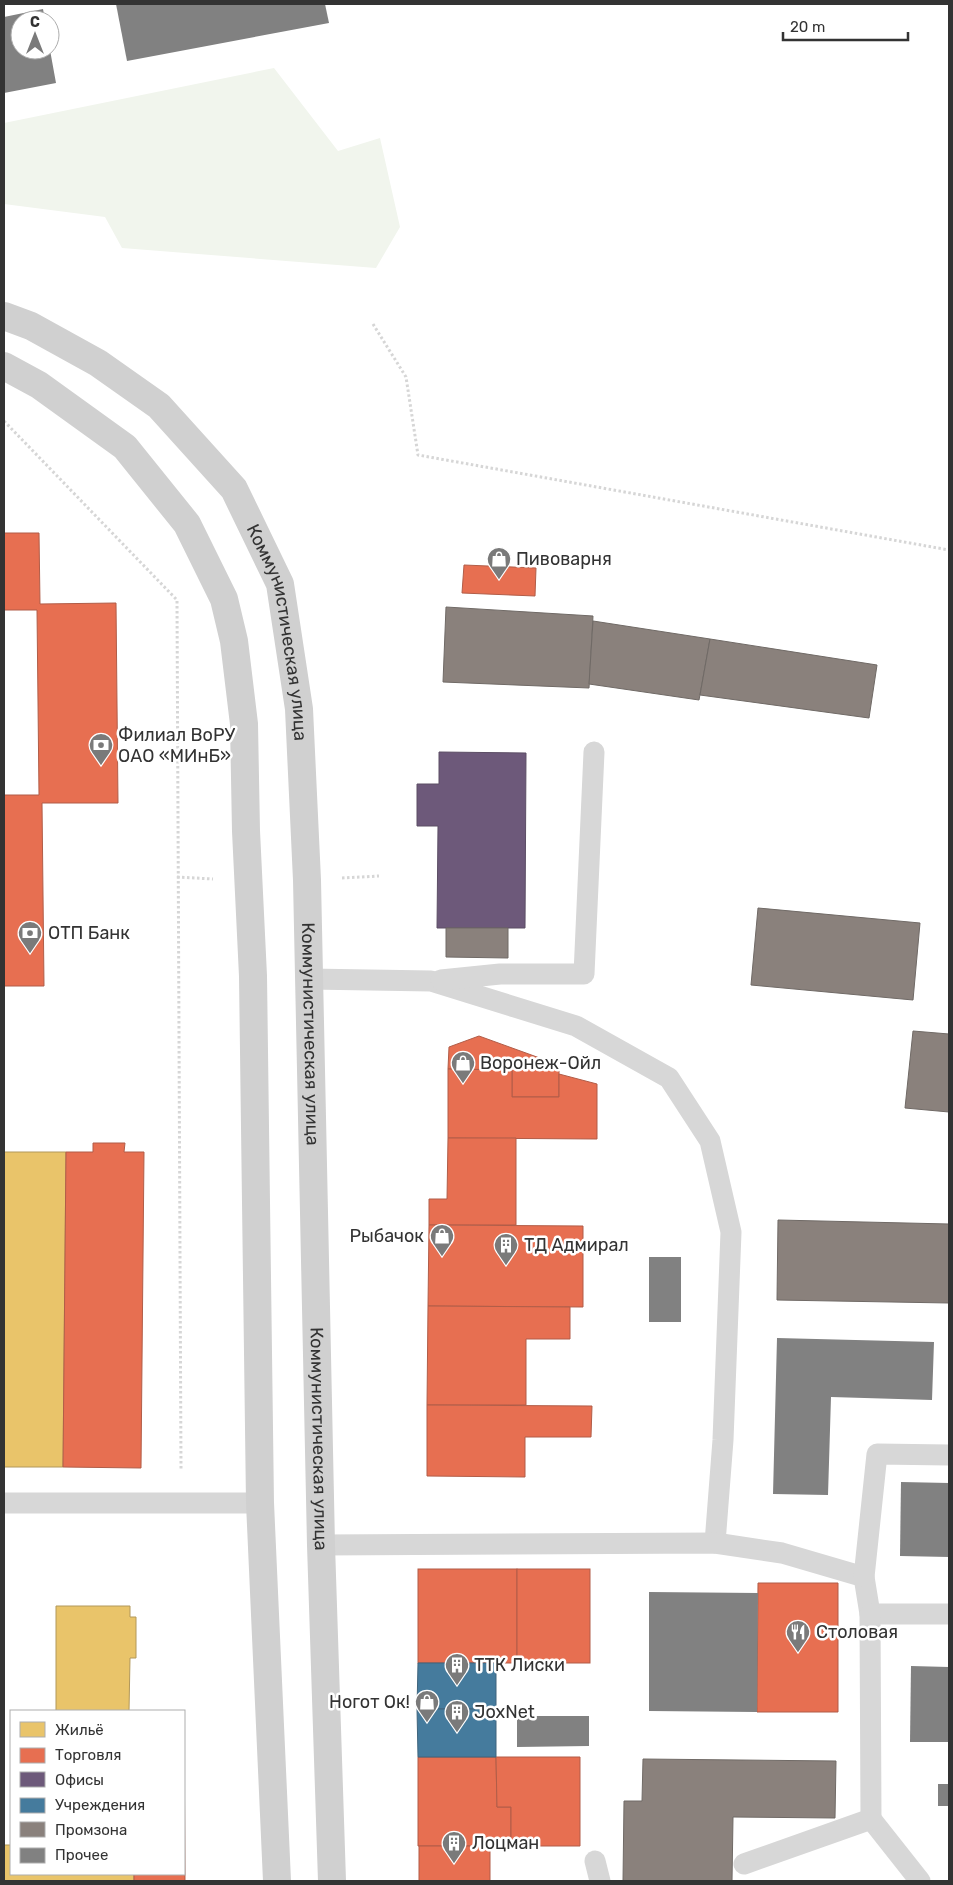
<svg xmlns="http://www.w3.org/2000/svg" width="953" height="1885" font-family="Rubik,sans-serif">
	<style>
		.green { fill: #f1f5ed }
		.homes { fill: #e9c46a; stroke: #b2985a }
		.shops { fill: #e76f51; stroke: #b15d48 }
		.offices { fill: #6d597a; stroke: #5c4e65 }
		.public { fill: #457b9d; stroke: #40657d }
		.industry { fill: #8a817c; stroke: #706a66 }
		.building { fill: #818181 }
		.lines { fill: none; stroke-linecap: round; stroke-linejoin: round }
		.path { stroke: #d6d6d6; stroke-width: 3; stroke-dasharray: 2.5 2.5; stroke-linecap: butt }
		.service { stroke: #d7d7d7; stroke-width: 21 }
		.secondary { stroke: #d0d0d0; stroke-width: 28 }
		.labels { text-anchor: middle; stroke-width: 5; stroke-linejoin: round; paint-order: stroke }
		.poi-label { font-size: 18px; fill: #333; stroke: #fff; text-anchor: start }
		.street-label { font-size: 18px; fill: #333; stroke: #fff }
	</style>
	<rect width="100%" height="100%" fill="#fff"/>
	<path class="green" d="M274 68 338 151 380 138 400 227 376 268 122 248 105 217 4 204V123Z"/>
	<g class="homes">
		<path d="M4 1152H66L63 1467H4Z"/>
		<path d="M56 1606H130V1617H136V1658H130L129 1711H56Z"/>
		<path d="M4 1845H11V1874H134V1881H4Z"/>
	</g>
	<g class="shops">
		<path d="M4 533H39L40 604 116 603 118 803H42L44 986H4V795H39L37 610H4Z"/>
		<path d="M464 565 536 568 535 596 462 593Z"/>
		<path d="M479 1036 559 1065V1097H512V1070L448 1069 449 1047Z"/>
		<path d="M448 1069 512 1070V1097H559V1074L597 1084V1139L448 1138Z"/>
		<path d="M448 1138H516V1225H429V1199H447Z"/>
		<path d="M93 1143H125L124 1152H144L141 1468 63 1467 66 1152H93Z"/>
		<path d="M429 1225 583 1226V1307L428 1306Z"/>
		<path d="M428 1306 570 1307V1339H526V1405H427Z"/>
		<path d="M427 1405 592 1406 591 1437H525V1477L427 1476Z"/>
		<rect x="418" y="1569" width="99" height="94"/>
		<rect x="517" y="1569" width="73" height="94"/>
		<path d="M758 1583H838V1712H757Z"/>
		<path d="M184 1711 185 1881H134V1874H184Z"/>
		<path d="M418 1757H496L497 1807H511V1846H418Z"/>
		<path d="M496 1757H580V1846H511V1807H497Z"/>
		<rect x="419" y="1846" width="71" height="35"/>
	</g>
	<path class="offices" d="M439 752 526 753 525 928H437L438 826H417V784H439Z"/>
	<g class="public">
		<path d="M418 1663H496V1709H417Z"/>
		<path d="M417 1709H496V1757H418Z"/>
	</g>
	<g class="industry">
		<path d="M446 607 593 616 589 688 443 682Z"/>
		<path d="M593 621 710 639 699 700 589 684Z"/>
		<path d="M710 639 877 665 869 718 700 695Z"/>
		<path d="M758 908 920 923 913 1000 751 985Z"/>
		<path d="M446 928H508V958L446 957Z"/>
		<path d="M913 1031 949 1034V1112L905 1108Z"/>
		<path d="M778 1220 949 1224V1303L777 1300Z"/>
		<path d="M643 1759 836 1761 835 1818 733 1817 732 1881H623L624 1801H642Z"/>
	</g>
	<g class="building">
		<path d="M116 4H325L329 23 127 61Z"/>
		<path d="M43 9 45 20H20V50H50L56 83 4 93V17Z"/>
		<rect x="649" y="1257" width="32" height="65"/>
		<path d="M777 1338 934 1342 932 1400 831 1397 828 1495 773 1494Z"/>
		<path d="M901 1482 949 1483V1557L900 1556Z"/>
		<path d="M649 1592 758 1593 757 1712 649 1711Z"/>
		<path d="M911 1666 949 1667V1742H910Z"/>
		<path d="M517 1716H589V1746L517 1747Z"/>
		<rect x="938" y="1784" width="11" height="22"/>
	</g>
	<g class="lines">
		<g class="path">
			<path d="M373 324 406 377 418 455 949 550"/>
			<path d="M4 421 177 600 181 1470"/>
			<path d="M177 877 213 879"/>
			<path d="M342 878 379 876"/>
		</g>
		<g class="service">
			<path d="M309 979 431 981 576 1026 669 1078 710 1141 731 1232 723 1440 715 1543"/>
			<path d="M441 980 500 974H584L594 752"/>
			<path d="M4 1503H260"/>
			<path d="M321 1545 715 1543 782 1553 864 1577 870 1614H949"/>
			<path d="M864 1577 877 1454 949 1455"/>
			<path d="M871 1819 920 1881"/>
			<path d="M595 1861 600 1881"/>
			<path d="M744 1864 871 1819 870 1614"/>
		</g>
		<g class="secondary">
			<path id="s1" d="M4 316 31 326 98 363 159 406 234 489 280 584 299 709 307 880 321 1545 332 1881"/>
			<path d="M4 366 39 385 125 447 187 524 224 599 234 641 244 724 246 831 253 976 260 1503 277 1881"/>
		</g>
	</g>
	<defs>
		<g id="shop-pin" transform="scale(1.25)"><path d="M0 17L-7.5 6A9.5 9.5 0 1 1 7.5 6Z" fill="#7a7a7a" stroke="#fff"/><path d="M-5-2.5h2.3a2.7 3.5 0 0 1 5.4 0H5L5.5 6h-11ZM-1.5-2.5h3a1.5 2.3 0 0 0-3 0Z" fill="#fff"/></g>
		<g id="bank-pin" transform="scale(1.25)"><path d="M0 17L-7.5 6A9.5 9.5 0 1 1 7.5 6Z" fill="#7a7a7a" stroke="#fff"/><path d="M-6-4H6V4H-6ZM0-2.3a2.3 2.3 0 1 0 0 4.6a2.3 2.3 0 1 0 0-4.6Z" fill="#fff"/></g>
		<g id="building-pin" transform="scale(1.25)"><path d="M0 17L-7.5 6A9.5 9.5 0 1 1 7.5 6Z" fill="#7a7a7a" stroke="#fff"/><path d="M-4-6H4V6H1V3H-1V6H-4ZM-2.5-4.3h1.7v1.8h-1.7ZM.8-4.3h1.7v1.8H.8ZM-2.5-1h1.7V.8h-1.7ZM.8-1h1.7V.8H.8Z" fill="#fff"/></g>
		<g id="restaurant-pin" transform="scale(1.25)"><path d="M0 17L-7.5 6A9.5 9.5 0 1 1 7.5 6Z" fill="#7a7a7a" stroke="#fff"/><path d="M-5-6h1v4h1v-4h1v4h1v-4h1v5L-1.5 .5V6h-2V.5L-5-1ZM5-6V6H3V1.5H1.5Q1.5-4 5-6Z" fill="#fff"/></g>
	</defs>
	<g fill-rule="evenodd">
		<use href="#shop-pin" x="499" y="559"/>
		<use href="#bank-pin" x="101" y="745"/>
		<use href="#bank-pin" x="30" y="933"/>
		<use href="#shop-pin" x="463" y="1063"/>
		<use href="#shop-pin" x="442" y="1236"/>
		<use href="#building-pin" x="506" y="1245"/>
		<use href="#restaurant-pin" x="798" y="1632"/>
		<use href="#building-pin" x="457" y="1665"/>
		<use href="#shop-pin" x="427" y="1702"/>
		<use href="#building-pin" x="457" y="1712"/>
		<use href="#building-pin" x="454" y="1843"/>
	</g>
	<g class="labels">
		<g class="poi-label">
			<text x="516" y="565">Пивоварня</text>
			<text x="118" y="741">Филиал ВоРУ<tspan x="118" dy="21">ОАО «МИнБ»</tspan></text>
			<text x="48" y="939">ОТП Банк</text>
			<text x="480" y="1069">Воронеж-Ойл</text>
			<text x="424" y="1242" text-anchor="end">Рыбачок</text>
			<text x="524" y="1251">ТД Адмирал</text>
			<text x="816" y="1638">Столовая</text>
			<text x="474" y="1671">ТТК Лиски</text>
			<text x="410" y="1708" text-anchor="end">Ногот Ок!</text>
			<text x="474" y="1718">JoxNet</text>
			<text x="472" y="1849">Лоцман</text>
		</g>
		<g class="street-label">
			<text dy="6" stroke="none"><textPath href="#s1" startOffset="444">Коммунистическая улица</textPath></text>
			<text dy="6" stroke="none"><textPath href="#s1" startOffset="849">Коммунистическая улица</textPath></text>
			<text dy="6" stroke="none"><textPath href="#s1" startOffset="1254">Коммунистическая улица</textPath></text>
		</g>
	</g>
	<rect width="953" height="1885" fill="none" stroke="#333333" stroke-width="10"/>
	<rect x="10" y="1710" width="175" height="165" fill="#ffffff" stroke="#adadad"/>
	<rect x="20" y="1722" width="25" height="15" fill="#e9c46a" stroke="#adadad"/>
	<text x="55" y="1735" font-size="15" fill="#333333">Жильё</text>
	<rect x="20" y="1748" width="25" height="15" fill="#e76f51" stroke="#adadad"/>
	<text x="55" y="1760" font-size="15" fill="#333333">Торговля</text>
	<rect x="20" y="1772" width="25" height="15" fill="#6d597a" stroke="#adadad"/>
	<text x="55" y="1785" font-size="15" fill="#333333">Офисы</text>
	<rect x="20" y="1798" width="25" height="15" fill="#457b9d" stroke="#adadad"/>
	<text x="55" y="1810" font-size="15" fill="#333333">Учреждения</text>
	<rect x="20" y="1822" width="25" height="15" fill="#8a817c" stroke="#adadad"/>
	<text x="55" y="1835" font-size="15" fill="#333333">Промзона</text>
	<rect x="20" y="1848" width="25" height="15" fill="#818181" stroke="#adadad"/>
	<text x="55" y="1860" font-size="15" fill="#333333">Прочее</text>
	<g transform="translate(35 35)"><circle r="24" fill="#ffffff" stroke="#adadad"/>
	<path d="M0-4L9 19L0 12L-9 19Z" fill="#7a7a7a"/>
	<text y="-8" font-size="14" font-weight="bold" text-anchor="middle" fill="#333333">С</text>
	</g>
	<path d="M783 32v8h125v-8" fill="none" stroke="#333333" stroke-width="2.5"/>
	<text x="790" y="32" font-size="15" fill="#333333" stroke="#ffffff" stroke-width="4" paint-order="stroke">20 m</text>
</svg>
